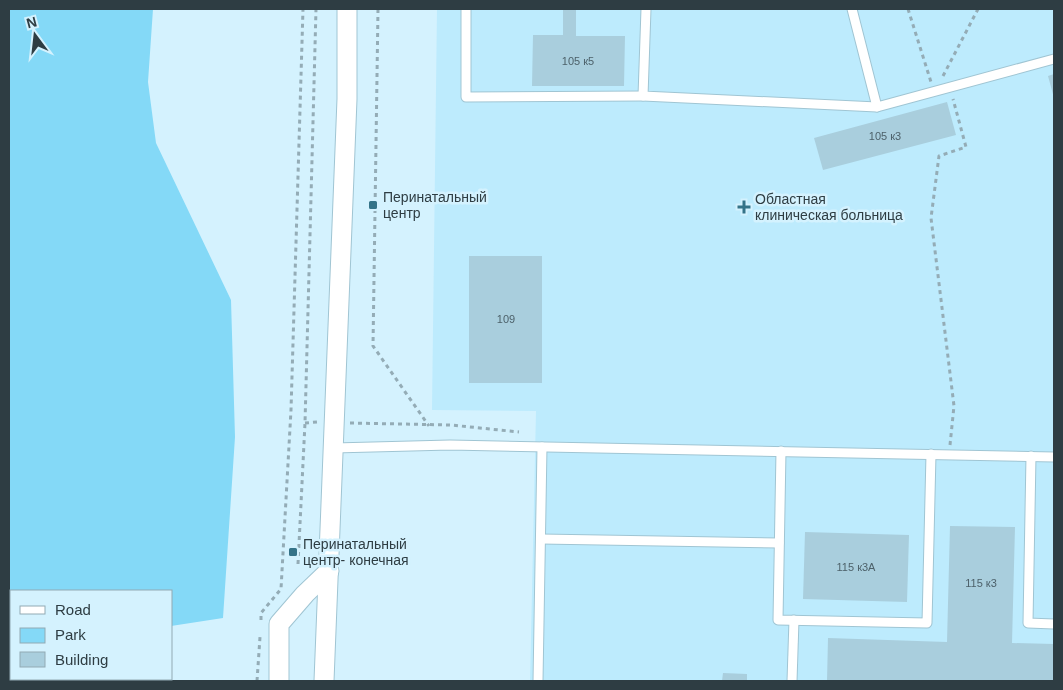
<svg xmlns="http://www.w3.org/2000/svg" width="1063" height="690" font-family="Helvetica,sans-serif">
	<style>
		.built { fill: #bdebfd }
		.green { fill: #84d9f7 }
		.building { fill: #a9cedd }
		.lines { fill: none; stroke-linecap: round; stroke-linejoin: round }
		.lane-casing { stroke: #a0c5d3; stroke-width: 11 }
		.street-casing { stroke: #a0c5d3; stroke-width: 21 }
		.path { stroke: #94acb6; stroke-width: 3; stroke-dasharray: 4 4; stroke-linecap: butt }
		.lane { stroke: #fff; stroke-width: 9 }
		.street { stroke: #fff; stroke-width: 19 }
		.poi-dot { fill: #347388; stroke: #d4f2fe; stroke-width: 2 }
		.labels { text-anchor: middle; stroke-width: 5; stroke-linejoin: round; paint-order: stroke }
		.number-label { font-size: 11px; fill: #4d616a }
		.poi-label { font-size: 14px; fill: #2e3d43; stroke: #d4f2fe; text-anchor: start }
	</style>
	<rect width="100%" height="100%" fill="#d4f2fe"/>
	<path class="built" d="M437 9H1054V520L1053 593H1054V681H530L536 411 432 410Z"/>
	<path class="green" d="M9 9H153L148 82 156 143 231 300 235 437 223 618 171 626V591H11V679H157V681H9Z"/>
	<g class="building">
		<path d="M563 9H576V36H625L624 86H532L533 35H563Z"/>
		<path d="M1054 74V98L1048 76Z"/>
		<path d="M947 102 956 135 823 170 814 138Z"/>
		<rect x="469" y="256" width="73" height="127"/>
		<path d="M950 526 1015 527 1012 643 1054 644V681H827L828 638 947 642Z"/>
		<path d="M805 532 909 535 907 602 803 599Z"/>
		<path d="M723 673 747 674V681H722Z"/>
	</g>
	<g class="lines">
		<g class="lane-casing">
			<g id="lane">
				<path d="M466 9V97L643 96"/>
				<path d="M646 9 643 96 877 107 1054 59"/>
				<path d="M852 9 877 107"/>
				<path d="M334 448 450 445 1054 457"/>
				<path d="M781 451 778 620 927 623 931 454"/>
				<path d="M1031 456 1028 623 1054 624"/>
				<path d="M541 539 779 543"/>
				<path d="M538 681 542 447"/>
				<path d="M792 681 794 620"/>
			</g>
		</g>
		<g class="street-casing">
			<g id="street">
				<path d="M279 681V624L305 594 329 571"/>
				<path d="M324 681 347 99V9"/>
			</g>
		</g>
		<g class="path">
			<path d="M378 9 373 346 429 426"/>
			<path d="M908 9 931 82"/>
			<path d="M943 76 978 9"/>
			<path d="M305 423 317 422"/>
			<path d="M350 423 451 425 519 432"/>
			<path d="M950 445 954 406 931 218 939 156 966 147 953 99"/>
			<path d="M298 564 305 423 316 9"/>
			<path d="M261 620V613L281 589 291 410 303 9"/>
			<path d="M257 681 260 637"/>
		</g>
		<use href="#lane" class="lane"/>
		<use href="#street" class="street"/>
	</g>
	<g class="poi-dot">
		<rect x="368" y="200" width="10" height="10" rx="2.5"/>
		<path d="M741.5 199.5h5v5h5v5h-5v5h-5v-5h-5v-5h5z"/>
		<rect x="288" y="547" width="10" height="10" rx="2.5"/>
	</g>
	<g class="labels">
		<g class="number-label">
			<text x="578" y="65">105 к5</text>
			<text x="885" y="140">105 к3</text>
			<text x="506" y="323">109</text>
			<text x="856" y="571">115 к3А</text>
			<text x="981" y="587">115 к3</text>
		</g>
		<g class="poi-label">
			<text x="383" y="202">Перинатальный<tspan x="383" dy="16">центр</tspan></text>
			<text x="755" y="204">Областная<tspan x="755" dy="16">клиническая больница</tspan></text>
			<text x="303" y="549">Перинатальный<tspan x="303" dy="16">центр- конечная</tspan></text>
		</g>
	</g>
	<rect width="1063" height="690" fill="none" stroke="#2e3d43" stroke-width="20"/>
	<rect x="10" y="590" width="162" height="90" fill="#d4f2fe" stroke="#92aab3"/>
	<rect x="20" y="606" width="25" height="8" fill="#ffffff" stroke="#92aab3"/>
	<text x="55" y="615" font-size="15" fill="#2e3d43">Road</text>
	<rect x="20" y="628" width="25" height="15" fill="#84d9f7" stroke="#92aab3"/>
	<text x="55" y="640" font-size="15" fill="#2e3d43">Park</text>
	<rect x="20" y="652" width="25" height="15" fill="#a9cedd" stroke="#92aab3"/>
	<text x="55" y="665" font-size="15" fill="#2e3d43">Building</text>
	<g transform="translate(35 35) rotate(345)" stroke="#d4f2fe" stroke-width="4" paint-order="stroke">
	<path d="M0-4L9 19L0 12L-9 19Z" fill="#2e3d43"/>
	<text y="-8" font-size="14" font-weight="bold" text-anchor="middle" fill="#2e3d43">N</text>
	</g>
</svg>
